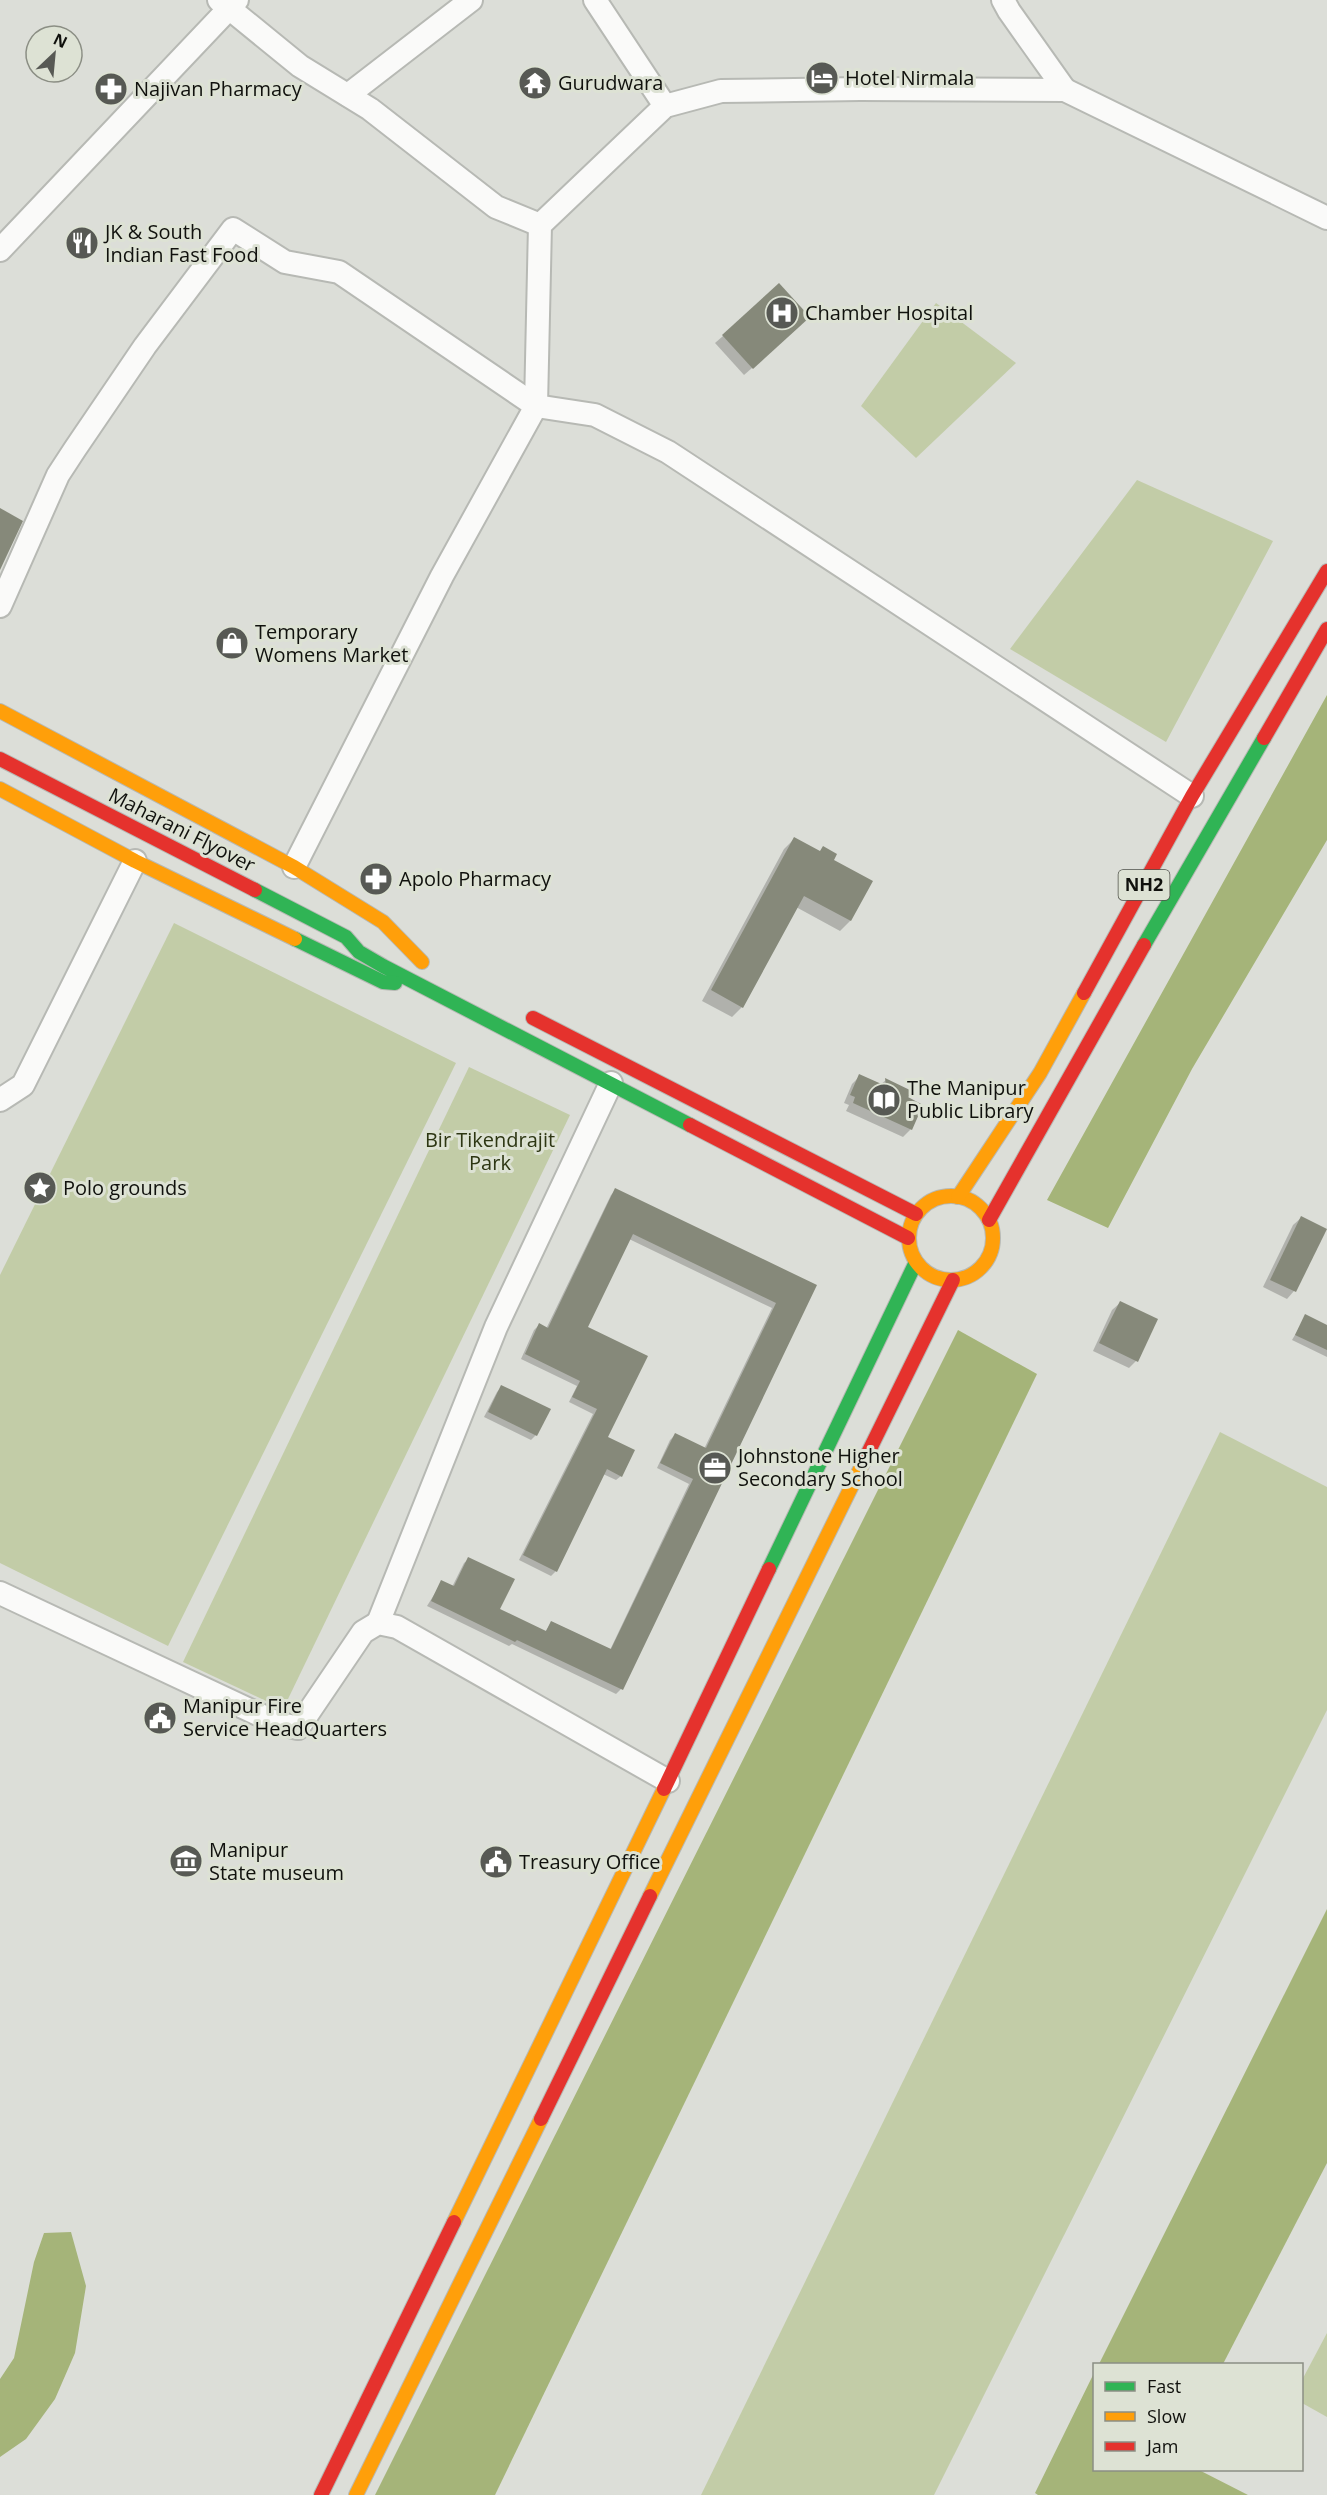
<svg xmlns="http://www.w3.org/2000/svg" width="1327" height="2495" font-family="'Open Sans',sans-serif">
	<style>
		.green { fill: #c2cca7 }
		.water { fill: #a5b479 }
		.shadow { fill: #0003 }
		.building { fill: #86897a }
		.lines { fill: none; stroke-linecap: round; stroke-linejoin: round }
		.street-casing { stroke: #b7b9b4; stroke-width: 26 }
		.fast-casing { stroke: #b7b9b4; stroke-width: 16 }
		.slow-casing { stroke: #b7b9b4; stroke-width: 16 }
		.jam-casing { stroke: #b7b9b4; stroke-width: 16 }
		.street { stroke: #fafaf9; stroke-width: 22 }
		.fast { stroke: #30b455; stroke-width: 14 }
		.slow { stroke: #ff9f0a; stroke-width: 14 }
		.jam { stroke: #e5322d; stroke-width: 14 }
		.labels { text-anchor: middle; stroke-width: 6; stroke-linejoin: round; paint-order: stroke }
		.shield { fill: #dde2d4; stroke: #4e5049; stroke-width: 1.5 }
		.shield-label { font-size: 18px; font-weight: bold; fill: #10110d }
		.poi-label { font-size: 20px; fill: #10110d; stroke: #dde2d4; text-anchor: start }
		.street-label { font-size: 20px; fill: #10110d; stroke: #dde2d4 }
		.park-label { font-size: 20px; fill: #2d3613; stroke: #dde2d4 }
	</style>
	<rect width="100%" height="100%" fill="#dcded8"/>
	<g class="green">
		<path d="M936 303 1016 363 916 458 861 406Z"/>
		<path d="M1137 480 1273 541 1166 742 1010 649Z"/>
		<path d="M174 923 456 1063 168 1646 0 1563V1275Z"/>
		<path d="M469 1067 570 1115 288 1699 266 1701 183 1662Z"/>
		<path d="M1220 1432 1327 1487V1710L934 2495H701Z"/>
		<path d="M1327 2333V2417L1302 2403V2380Z"/>
	</g>
	<g class="water">
		<path d="M1327 695V840L1192 1069 1108 1228 1047 1200Z"/>
		<path d="M958 1330 1037 1374 495 2495H375Z"/>
		<path d="M1327 1909V2163L1223 2364H1099Z"/>
		<path d="M71 2232 86 2286 75 2353 55 2399 26 2439 0 2457V2379L14 2358 34 2262 44 2233Z"/>
		<path d="M1094 2373V2470H1199L1248 2495H1038L1035 2493Z"/>
	</g>
	<g class="shadow">
		<path d="M801 325 744 375 715 343 723 336Z"/>
		<path d="M794 839 871 882 850 921 840 931 796 907 742 1007 732 1017 702 1001 784 849Z"/>
		<path d="M860 1076 880 1085 886 1080 906 1098 911 1129 903 1137 846 1111 849 1105 844 1103 852 1084Z"/>
		<path d="M616 1190 815 1285 621 1689 616 1694 512 1644 509 1646 427 1606 442 1582 452 1587 464 1563 469 1559 498 1610 545 1632 552 1622 610 1650 689 1484 657 1468 670 1440 675 1435 704 1449 772 1308 629 1239 586 1328 606 1438 621 1476 616 1480 603 1474 556 1571 551 1576 519 1560 593 1414 569 1402 577 1386 521 1359 534 1330 539 1325 546 1329 611 1195Z"/>
		<path d="M1301 1218 1325 1229 1294 1291 1287 1299 1263 1287 1293 1225Z"/>
		<path d="M1120 1303 1136 1361 1129 1368 1093 1351 1112 1310Z"/>
		<path d="M1306 1316 1327 1327V1357L1292 1340Z"/>
		<path d="M502 1387 536 1435 531 1440 484 1417 497 1392Z"/>
	</g>
	<g class="building">
		<path d="M779 283 810 317 753 369 722 335Z"/>
		<path d="M0 508 23 521 0 570Z"/>
		<path d="M794 837 820 851 823 846 837 854 834 860 873 881 851 921 804 896 743 1008 711 990Z"/>
		<path d="M859 1074 886 1086 885 1078 914 1092 908 1097 923 1105 912 1130 853 1103 855 1097 850 1095Z"/>
		<path d="M615 1188 817 1285 623 1690 517 1640 515 1642 431 1601 441 1580 454 1586 468 1557 515 1579 500 1609 546 1631 551 1621 611 1649 693 1479 660 1463 675 1433 706 1448 776 1303 633 1234 588 1327 648 1356 608 1437 635 1450 622 1477 607 1469 557 1572 523 1555 597 1409 572 1397 580 1381 525 1354 539 1323 548 1328Z"/>
		<path d="M1301 1216 1327 1229 1296 1292 1270 1280Z"/>
		<path d="M1120 1301 1158 1319 1138 1362 1099 1343Z"/>
		<path d="M1305 1314 1327 1325V1350L1295 1335Z"/>
		<path d="M501 1385 551 1409 537 1436 488 1412Z"/>
	</g>
	<g class="lines">
		<g class="street-casing">
			<g id="street">
				<path d="M219 0 300 66 370 109 496 207 540 225"/>
				<path d="M595 0 665 106"/>
				<path d="M1003 0 1009 11 1065 90"/>
				<path d="M348 95 471 0"/>
				<path d="M0 250 237 0"/>
				<path d="M0 606 58 475 75 449 145 346 233 229 285 262 339 272 536 406 595 415 668 452 1192 796"/>
				<path d="M294 867 442 576 536 406 540 225 665 106 721 91 860 89 1065 90 1327 218"/>
				<path d="M0 1100 23 1085 135 861"/>
				<path d="M0 1593 277 1723 298 1728 363 1632 378 1623 397 1627 668 1781"/>
				<path d="M378 1623 496 1327 611 1083"/>
			</g>
		</g>
		<g class="fast-casing">
			<g id="fast">
				<path d="M255 890 346 937 359 952 383 966 690 1125"/>
				<path d="M295 939 383 982 395 983"/>
				<path d="M1144 945 1264 738"/>
				<path d="M769 1569 916 1262"/>
			</g>
		</g>
		<g class="slow-casing">
			<g id="slow">
				<path d="M0 711 294 867 383 922 422 962"/>
				<path d="M0 789 135 861 295 939"/>
				<circle cx="951" cy="1238" r="42"/>
				<path d="M958 1197 1040 1073 1084 993"/>
				<path d="M650 1896 865 1459"/>
				<path d="M454 2222 664 1789"/>
				<path d="M356 2495 541 2119"/>
			</g>
		</g>
		<g class="jam-casing">
			<g id="jam">
				<path d="M1264 738 1327 629"/>
				<path d="M0 759 255 890"/>
				<path d="M1084 993 1192 796 1327 571"/>
				<path d="M533 1018 916 1214"/>
				<path d="M690 1125 908 1238"/>
				<path d="M989 1220 1144 945"/>
				<path d="M865 1459 953 1280"/>
				<path d="M664 1789 769 1569"/>
				<path d="M541 2119 650 1896"/>
				<path d="M321 2495 454 2222"/>
			</g>
		</g>
		<use href="#street" class="street"/>
		<use href="#fast" class="fast"/>
		<use href="#slow" class="slow"/>
		<use href="#jam" class="jam"/>
	</g>
	<defs>
		<g id="hotel-disc" transform="scale(1.725)"><circle r="9.5" fill="#575954" stroke="#dde2d4"/><path d="M-6-4.5h1.5V1H6V5H4.5V3h-9V5H-6ZM-4 0a1.8 1.8 0 1 1 3.6 0ZM.5 0V-2.5h3Q6-2.5 6 0Z" fill="#fff"/></g>
		<g id="temple-disc" transform="scale(1.725)"><circle r="9.5" fill="#575954" stroke="#dde2d4"/><path d="M0-6L5-2H3V0L6.5 2.5H4V6H1.5V3h-3V6H-4V2.5H-6.5L-3 0V-2H-5Z" fill="#fff"/></g>
		<g id="pharmacy-disc" transform="scale(1.725)"><circle r="9.5" fill="#575954" stroke="#dde2d4"/><path d="M-2-6h4v4h4v4h-4v4h-4v-4h-4v-4h4Z" fill="#fff"/></g>
		<g id="restaurant-disc" transform="scale(1.725)"><circle r="9.5" fill="#575954" stroke="#dde2d4"/><path d="M-5-6h1v4h1v-4h1v4h1v-4h1v5L-1.5 .5V6h-2V.5L-5-1ZM5-6V6H3V1.5H1.5Q1.5-4 5-6Z" fill="#fff"/></g>
		<g id="hospital-disc" transform="scale(1.725)"><circle r="9.5" fill="#575954" stroke="#dde2d4"/><path d="M-5-5h3v3.5h4V-5h3V5h-3V1.5h-4V5h-3Z" fill="#fff"/></g>
		<g id="shop-disc" transform="scale(1.725)"><circle r="9.5" fill="#575954" stroke="#dde2d4"/><path d="M-5-2.5h2.3a2.7 3.5 0 0 1 5.4 0H5L5.5 6h-11ZM-1.5-2.5h3a1.5 2.3 0 0 0-3 0Z" fill="#fff"/></g>
		<g id="library-disc" transform="scale(1.725)"><circle r="9.5" fill="#575954" stroke="#dde2d4"/><path d="M-6-4Q-3-5.5-.7-3.5V5Q-3 3-6 4ZM6-4Q3-5.5 .7-3.5V5Q3 3 6 4Z" fill="#fff"/></g>
		<g id="sight-disc" transform="scale(1.725)"><circle r="9.5" fill="#575954" stroke="#dde2d4"/><path d="M0-6L1.8-2.2L6-1.7L2.9 1.2L3.7 5.4L0 3.3L-3.7 5.4L-2.9 1.2L-6-1.7L-1.8-2.2Z" fill="#fff"/></g>
		<g id="office-disc" transform="scale(1.725)"><circle r="9.5" fill="#575954" stroke="#dde2d4"/><path d="M-6-3h4V-5.5h4V-3h4V5H-6ZM-1-4.5V-3h2v-1.5ZM-6 0V1H6V0Z" fill="#fff"/></g>
		<g id="civic-disc" transform="scale(1.725)"><circle r="9.5" fill="#575954" stroke="#dde2d4"/><path d="M-.6-6.5H3V-4.5H.6V-3L4-1V1h2V6H-6V1h2V-1L-.6-3ZM-1.2 2.5V6h2.4V2.5Z" fill="#fff"/></g>
		<g id="museum-disc" transform="scale(1.725)"><circle r="9.5" fill="#575954" stroke="#dde2d4"/><path d="M0-6L6-3V-2H-6V-3ZM-5-1h2V3h-2ZM-1-1h2V3h-2ZM3-1h2V3H3ZM-6 4H6V6H-6Z" fill="#fff"/></g>
	</defs>
	<g fill-rule="evenodd">
		<use href="#hotel-disc" x="822" y="78"/>
		<use href="#temple-disc" x="535" y="83"/>
		<use href="#pharmacy-disc" x="111" y="89"/>
		<use href="#restaurant-disc" x="82" y="243"/>
		<use href="#hospital-disc" x="782" y="313"/>
		<use href="#shop-disc" x="232" y="643"/>
		<use href="#pharmacy-disc" x="376" y="879"/>
		<use href="#library-disc" x="884" y="1100"/>
		<use href="#sight-disc" x="40" y="1188"/>
		<use href="#office-disc" x="715" y="1468"/>
		<use href="#civic-disc" x="160" y="1718"/>
		<use href="#museum-disc" x="186" y="1861"/>
		<use href="#civic-disc" x="496" y="1862"/>
	</g>
	<g class="labels">
		<rect class="shield" x="1118.5" y="870" width="51" height="30" rx="4.5"/>
		<g class="shield-label">
			<text x="1144" y="891">NH2</text>
		</g>
		<g class="poi-label">
			<text x="845" y="85">Hotel Nirmala</text>
			<text x="558" y="90">Gurudwara</text>
			<text x="134" y="96">Najivan Pharmacy</text>
			<text x="105" y="239">JK &amp; South<tspan x="105" dy="23">Indian Fast Food</tspan></text>
			<text x="805" y="320">Chamber Hospital</text>
			<text x="255" y="639">Temporary<tspan x="255" dy="23">Womens Market</tspan></text>
			<text x="399" y="886">Apolo Pharmacy</text>
			<text x="907" y="1095">The Manipur<tspan x="907" dy="23">Public Library</tspan></text>
			<text x="63" y="1195">Polo grounds</text>
			<text x="738" y="1463">Johnstone Higher<tspan x="738" dy="23">Secondary School</tspan></text>
			<text x="183" y="1713">Manipur Fire<tspan x="183" dy="23">Service HeadQuarters</tspan></text>
			<text x="209" y="1857">Manipur<tspan x="209" dy="23">State museum</tspan></text>
			<text x="519" y="1869">Treasury Office</text>
		</g>
		<g class="street-label">
			<text transform="translate(182 830) rotate(27)" y="7">Maharani Flyover</text>
		</g>
		<g class="park-label">
			<text x="490" y="1147">Bir Tikendrajit<tspan x="490" dy="23">Park</tspan></text>
		</g>
	</g>
	<rect x="1093" y="2363" width="210" height="108" fill="#dde2d4" stroke="#8b8e84" stroke-width="1.5"/>
	<rect x="1105" y="2382" width="30" height="9" fill="#30b455" stroke="#8b8e84" stroke-width="1.5"/>
	<text x="1147" y="2393" font-size="18" fill="#10110d">Fast</text>
	<rect x="1105" y="2412" width="30" height="9" fill="#ff9f0a" stroke="#8b8e84" stroke-width="1.5"/>
	<text x="1147" y="2423" font-size="18" fill="#10110d">Slow</text>
	<rect x="1105" y="2442" width="30" height="9" fill="#e5322d" stroke="#8b8e84" stroke-width="1.5"/>
	<text x="1147" y="2453" font-size="18" fill="#10110d">Jam</text>
	<g transform="translate(54 54) rotate(26)"><circle r="28" fill="#dde2d4" stroke="#8b8e84" stroke-width="1.5"/>
	<path d="M0-4.5L10 22L0 15L-10 22Z" fill="#575954"/>
	<text y="-9" font-size="16" font-weight="bold" text-anchor="middle" fill="#10110d">N</text>
	</g>
</svg>
